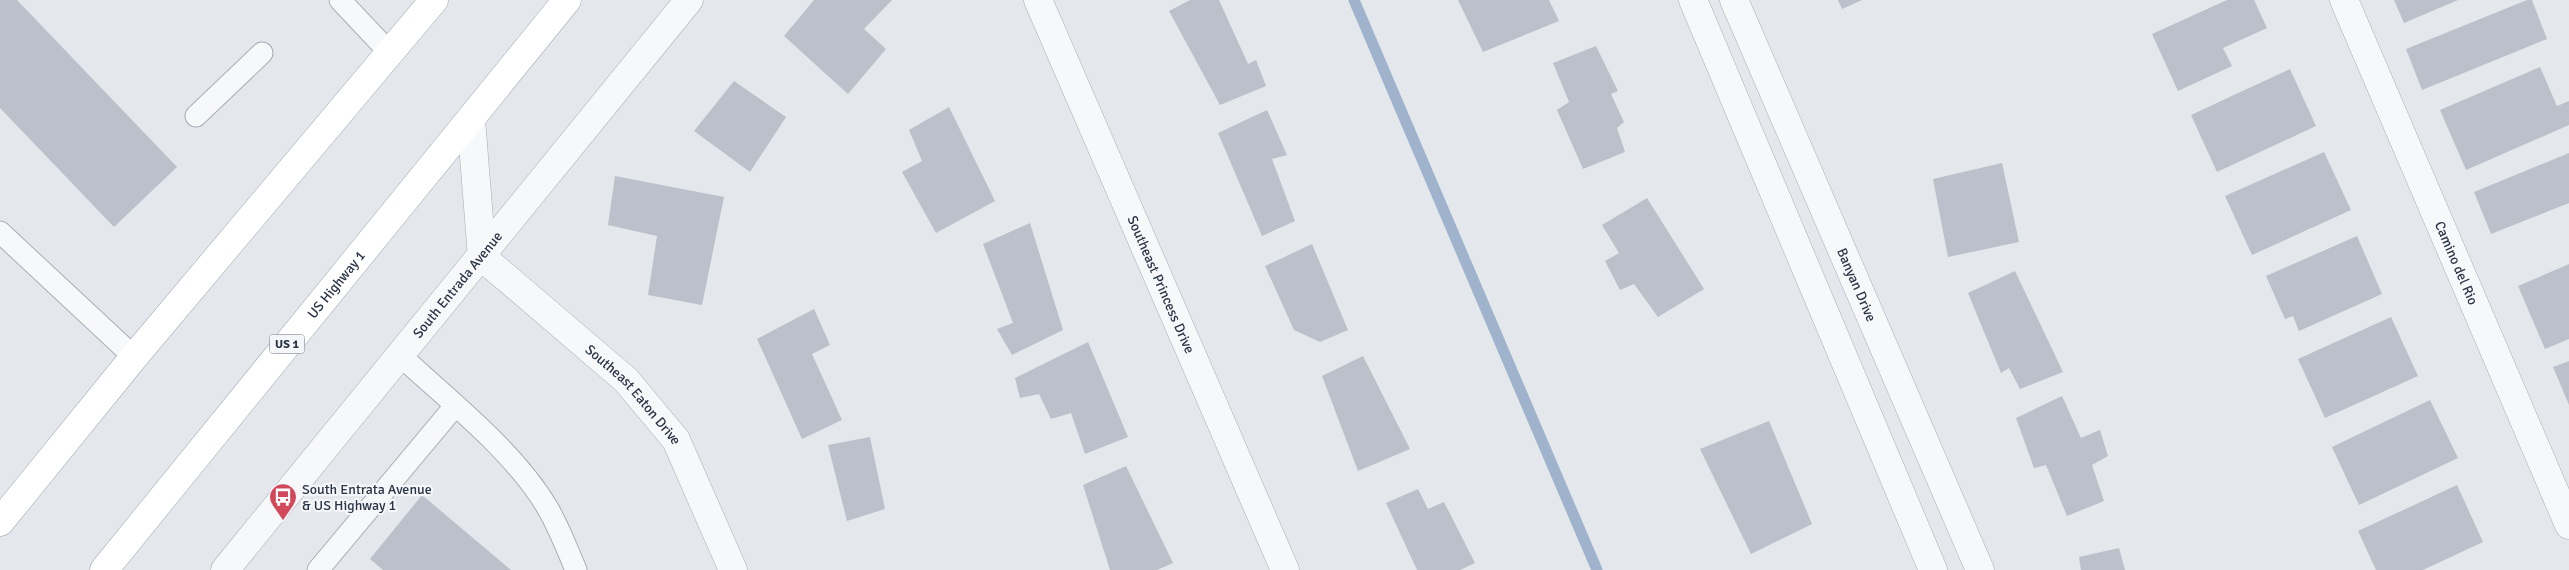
<svg xmlns="http://www.w3.org/2000/svg" width="2569" height="570" font-family="Signika,sans-serif">
	<style>
		.lines { fill: none; stroke-linecap: round; stroke-linejoin: round }
		.stream { stroke: #9fb4cc; stroke-width: 11 }
		.building { fill: #bbc0ca }
		.service-casing { stroke: #a9aeb7; stroke-width: 23 }
		.minor-casing { stroke: #a9aeb7; stroke-width: 29 }
		.primary-casing { stroke: #a3abb8; stroke-width: 29 }
		.service { stroke: #f7f8fa; stroke-width: 21 }
		.minor { stroke: #f7f8fa; stroke-width: 28 }
		.primary { stroke: #fff; stroke-width: 28 }
		.labels { text-anchor: middle; stroke-width: 4.5; stroke-linejoin: round; paint-order: stroke }
		.shield { fill: #f4f6f9; stroke: #676e7b; stroke-width: 1 }
		.shield-label { font-size: 12px; font-weight: bold; fill: #2b3445 }
		.street-label { font-size: 14px; fill: #2b3445; stroke: #f4f6f9 }
		.poi-label { font-size: 14px; fill: #2b3445; stroke: #f4f6f9; text-anchor: start }
	</style>
	<rect width="100%" height="100%" fill="#e4e7ec"/>
	<g class="lines">
		<path class="stream" d="M1354 0 1597 570"/>
	</g>
	<g class="building">
		<path d="M0 0H17L177 167 114 227 0 108Z"/>
		<path d="M814 0H892L864 29 886 49 848 94 784 36Z"/>
		<path d="M1190 0H1219L1248 64 1256 60 1266 86 1220 105 1169 11Z"/>
		<path d="M1458 0H1549L1559 21 1483 52Z"/>
		<path d="M1838 0H1862L1842 9Z"/>
		<path d="M2227 0H2254L2267 28 2223 48 2232 66 2178 91 2152 34Z"/>
		<path d="M2394 0H2458L2404 23Z"/>
		<path d="M2527 0H2532L2547 39 2422 90 2406 49Z"/>
		<path d="M1596 46 1618 91 1611 94 1624 122 1617 128 1625 152 1583 169 1557 110 1569 102 1553 63Z"/>
		<path d="M2540 67 2557 106 2569 101V125L2466 170 2440 110Z"/>
		<path d="M2290 69 2316 126 2217 172 2191 115Z"/>
		<path d="M734 81 786 117 750 172 694 131Z"/>
		<path d="M949 107 995 201 936 233 902 172 922 161 909 130Z"/>
		<path d="M1267 110 1287 155 1272 159 1295 221 1262 236 1218 133Z"/>
		<path d="M2324 152 2351 210 2252 255 2225 196Z"/>
		<path d="M2569 153V203L2491 234 2474 192Z"/>
		<path d="M2002 163 2019 242 1948 257 1933 179Z"/>
		<path d="M615 176 724 197 702 305 648 295 657 236 608 225Z"/>
		<path d="M1647 198 1704 289 1658 317 1634 284 1620 290 1605 261 1619 253 1602 225Z"/>
		<path d="M1030 223 1063 330 1012 355 997 329 1013 323 983 244Z"/>
		<path d="M2357 236 2382 294 2299 331 2293 316 2285 319 2266 276Z"/>
		<path d="M1312 244 1348 330 1320 342 1294 330 1265 266Z"/>
		<path d="M2569 264V339L2545 349 2518 286Z"/>
		<path d="M2015 271 2063 372 2020 389 2009 368 2001 373 1968 293Z"/>
		<path d="M814 309 830 345 812 354 842 420 802 439 757 339Z"/>
		<path d="M2391 317 2418 376 2325 418 2298 359Z"/>
		<path d="M1088 342 1128 437 1085 454 1071 413 1051 419 1039 394 1020 398 1015 378Z"/>
		<path d="M1363 356 1410 449 1358 471 1322 376Z"/>
		<path d="M2569 361V405L2553 367Z"/>
		<path d="M2062 396 2081 438 2100 430 2108 456 2092 465 2104 501 2067 516 2046 465 2034 468 2016 418Z"/>
		<path d="M2430 400 2458 458 2359 505 2332 447Z"/>
		<path d="M1769 421 1812 524 1751 554 1700 449Z"/>
		<path d="M870 437 885 509 847 521 828 445Z"/>
		<path d="M1126 466 1173 563 1157 570H1110L1083 485Z"/>
		<path d="M2457 485 2483 542 2423 570H2376L2358 531Z"/>
		<path d="M1418 489 1428 509 1444 502 1475 563 1460 570H1417L1386 503Z"/>
		<path d="M422 495 511 570H383L370 559Z"/>
		<path d="M2119 548 2125 570H2081L2079 557Z"/>
	</g>
	<g class="lines">
		<g class="service-casing">
			<g id="service">
				<path d="M340 0 390 53"/>
				<path d="M196 116 262 53"/>
				<path d="M0 232 134 357"/>
				<path d="M401 356C449 401 513 450 547 507 559 527 567 549 576 570"/>
				<path d="M318 570 455 406"/>
			</g>
		</g>
		<g class="minor-casing">
			<g id="minor">
				<path id="s1" d="M1038 0 1285 570"/>
				<path d="M1693 0 1933 570"/>
				<path id="s2" d="M1734 0 1980 570"/>
				<path id="s3" d="M2344 0 2569 525"/>
				<path d="M471 119 482 257"/>
				<path id="s4" d="M482 257 626 380 676 440 733 570"/>
				<path id="s5" d="M225 570 689 0"/>
			</g>
		</g>
		<g class="primary-casing">
			<g id="primary">
				<path d="M0 522 134 357 434 0"/>
				<path id="s6" d="M104 570 567 0"/>
			</g>
		</g>
		<use href="#service" class="service"/>
		<use href="#minor" class="minor"/>
		<use href="#primary" class="primary"/>
	</g>
	<defs>
		<g id="bus-pin" transform="scale(1.4375)"><path d="M0 17L-7.5 6A9.5 9.5 0 1 1 7.5 6Z" fill="#d1495b" stroke="#f4f6f9"/><path d="M-5-6H5V4H4V6H2V4H-2V6H-4V4H-5ZM-3.5-4V0h7V-4ZM-3.5 1.2v1.5H-2V1.2ZM2 1.2v1.5H3.5V1.2Z" fill="#fff"/></g>
	</defs>
	<g fill-rule="evenodd">
		<use href="#bus-pin" x="283" y="497"/>
	</g>
	<g class="labels">
		<rect class="shield" x="269.5" y="334.5" width="35" height="19" rx="4"/>
		<g class="shield-label">
			<text x="287" y="348">US 1</text>
		</g>
		<g class="street-label">
			<text dy="5" stroke="none"><textPath href="#s3" startOffset="286">Camino del Rio</textPath></text>
			<text dy="5" stroke="none"><textPath href="#s6" startOffset="368">US Highway 1</textPath></text>
			<text dy="5" stroke="none"><textPath href="#s1" startOffset="310">Southeast Princess Drive</textPath></text>
			<text dy="5" stroke="none"><textPath href="#s2" startOffset="310">Banyan Drive</textPath></text>
			<text dy="5" stroke="none"><textPath href="#s5" startOffset="368">South Entrada Avenue</textPath></text>
			<text dy="5" stroke="none"><textPath href="#s4" startOffset="205">Southeast Eaton Drive</textPath></text>
		</g>
		<g class="poi-label">
			<text x="302" y="494">South Entrata Avenue<tspan x="302" dy="16">&amp; US Highway 1</tspan></text>
		</g>
	</g>
</svg>
